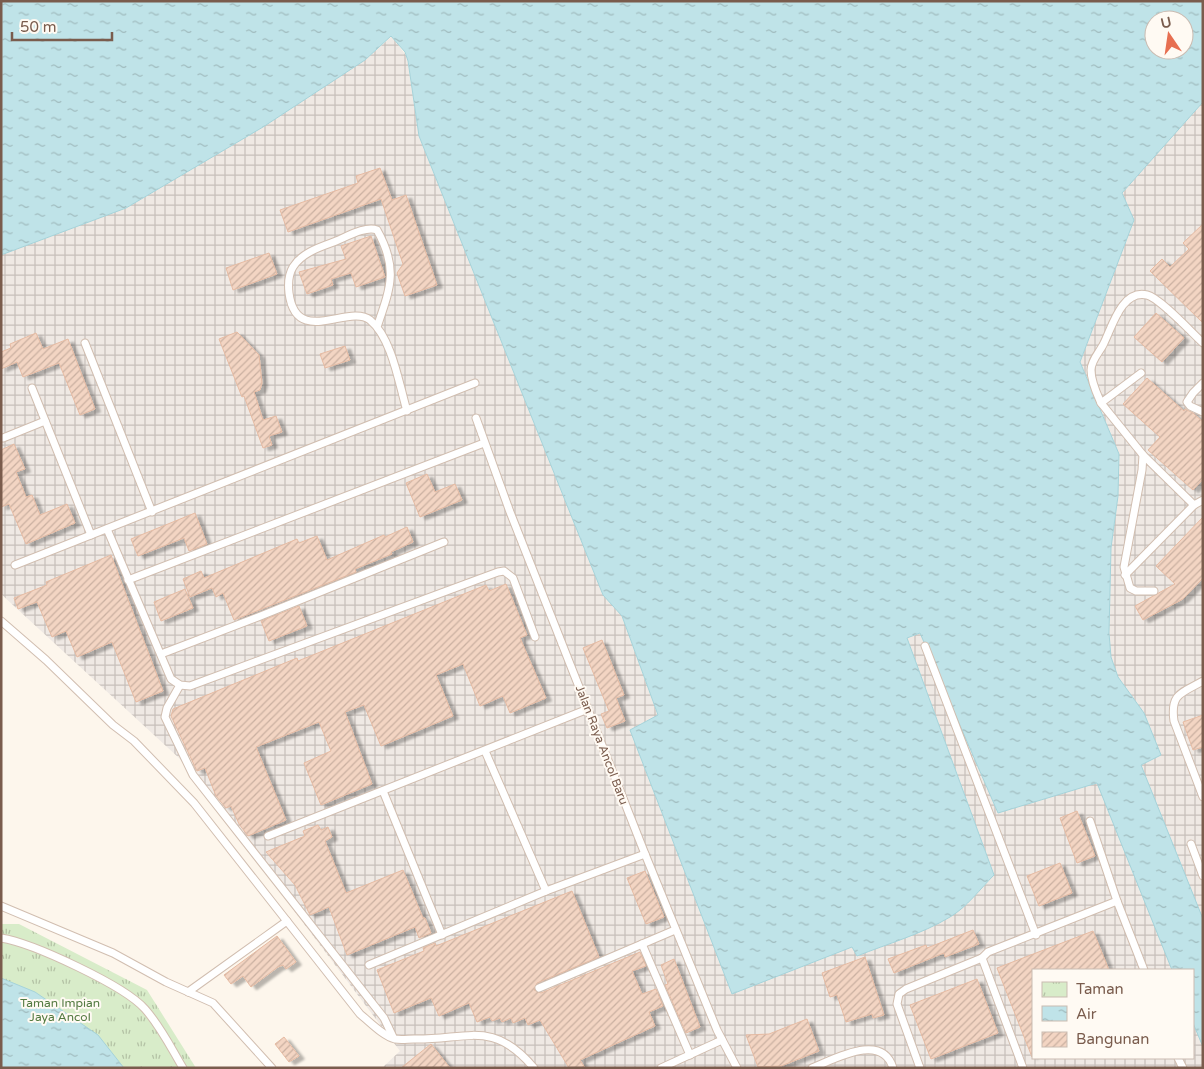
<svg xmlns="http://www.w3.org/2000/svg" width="1204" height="1069" font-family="'Varela Round',sans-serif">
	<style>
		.industrial { fill: url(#industrial-grid); fill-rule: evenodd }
		.park { fill: url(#park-tufts) }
		.water { fill: url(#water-ripples); stroke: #a5d3da; fill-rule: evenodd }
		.building { fill: url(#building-hatch); stroke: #e6bba3; filter: url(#shadow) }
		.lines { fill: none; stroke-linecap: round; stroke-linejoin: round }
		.service-casing { stroke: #d1beb0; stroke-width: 9 }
		.service { stroke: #fff; stroke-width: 7 }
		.labels { text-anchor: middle; stroke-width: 4; stroke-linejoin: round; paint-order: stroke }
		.street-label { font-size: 12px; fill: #7a5c4d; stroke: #fffaf3 }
		.park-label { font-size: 12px; fill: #537a41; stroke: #fffaf3 }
	</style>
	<defs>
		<pattern id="industrial-grid" width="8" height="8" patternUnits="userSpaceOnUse" patternTransform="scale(1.25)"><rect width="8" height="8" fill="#efe9e4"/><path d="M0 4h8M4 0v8" fill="none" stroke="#c7c0bb"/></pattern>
		<pattern id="park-tufts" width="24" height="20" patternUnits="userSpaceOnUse" patternTransform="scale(1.25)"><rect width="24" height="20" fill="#d8ecc9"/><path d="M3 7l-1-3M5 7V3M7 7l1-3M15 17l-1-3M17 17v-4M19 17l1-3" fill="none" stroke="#b4c2a5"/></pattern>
		<pattern id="water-ripples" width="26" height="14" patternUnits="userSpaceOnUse" patternTransform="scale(1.25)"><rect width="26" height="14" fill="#bfe3e8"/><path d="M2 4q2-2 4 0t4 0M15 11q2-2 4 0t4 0" fill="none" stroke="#a0bbbe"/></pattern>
		<pattern id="building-hatch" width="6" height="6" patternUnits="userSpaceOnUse" patternTransform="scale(1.25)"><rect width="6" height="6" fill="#f3d5c3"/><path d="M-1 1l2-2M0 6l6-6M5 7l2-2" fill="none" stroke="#cab0a1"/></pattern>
		<filter id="shadow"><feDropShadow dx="5.5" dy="3" stdDeviation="1" flood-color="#0004"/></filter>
	</defs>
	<rect width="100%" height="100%" fill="#fdf6ec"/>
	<path class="industrial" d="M392 36 407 57 419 136 603 595 622 616 658 716 630 730 732 994 852 946 857 956 950 917 968 903 994 875 907 638 921 633 998 813 1144 713 1118 677 1111 657 1109 633 1111 548 1118 496 1119 454 1080 362 1134 220 1122 193 1203 102V1068H382L400 1051 179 758 1 594V255L126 208 263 127 365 60ZM1033 970H1193V1058H1033Z"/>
	<path class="park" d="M1 924H19L147 990 196 1068H1Z"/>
	<g class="water">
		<path d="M1 1H1203V102L1122 193 1134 220 1080 362 1119 454 1118 496 1111 548 1109 633 1111 657 1118 677 1144 713 1161 755 1141 765 1203 919V1047L1193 1023V970H1172L1097 783 998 813 920 633 907 638 994 875C980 889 967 907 950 917 922 934 887 944 857 956L852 947 732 994 630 730 658 715 622 616 603 595 419 136 408 61 405 52 391 36 365 60 263 127 126 208 1 255ZM1154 20H1184V50H1154Z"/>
		<path d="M1 978 35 992 98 1035 124 1068H1Z"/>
	</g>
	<g class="building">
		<path d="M380 168 392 200 406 195 437 285 405 296 397 273 403 264 381 199 288 232 280 210 358 183 356 176Z"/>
		<path d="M1203 224V323L1150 271 1162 259 1170 267 1189 249 1183 243Z"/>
		<path d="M371 236 385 277 356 287 351 273 331 279 333 285 307 294 299 272 346 259 341 246Z"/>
		<path d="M269 253 277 274 233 290 226 268Z"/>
		<path d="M1156 313 1184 338 1162 362 1134 337Z"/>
		<path d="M237 332 259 355 262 383 260 390 254 392 263 420 276 416 282 432 269 436 272 445 263 448 244 396 242 397 219 339Z"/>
		<path d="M36 333 43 349 68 339 95 409 80 415 59 363 23 377 17 362 1 369V352L11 348 10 344Z"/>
		<path d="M345 346 350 360 325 368 320 354Z"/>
		<path d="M1147 378 1184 411 1185 409 1193 413 1203 422V479L1193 490 1148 450 1160 437 1123 404Z"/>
		<path d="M14 444 25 469 16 472 26 497 32 495 40 515 67 504 75 523 26 544 9 504 1 507V450Z"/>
		<path d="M427 474 435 492 455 484 462 500 420 517 406 483Z"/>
		<path d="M195 513 207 544 189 551 184 538 138 556 131 539Z"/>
		<path d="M1203 517V578L1183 599 1143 620 1135 606 1175 584 1156 566Z"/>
		<path d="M407 527 413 542 391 552 392 554 355 569 356 572 234 620 223 593 216 597 212 588 190 597 183 579 201 571 204 578 297 539 299 543 317 536 327 560 384 535 385 537Z"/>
		<path d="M111 555 163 691 136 702 112 642 77 657 66 631 52 637 37 602 18 609 14 598 47 585 46 582Z"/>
		<path d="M506 584 527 635 520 638 546 698 510 713 503 696 480 706 463 664 436 675 453 716 381 746 364 705 345 712 372 784 321 805 304 763 331 751 319 722 256 747 286 820 248 836 239 824 231 806 226 808 216 796 205 768 197 771 171 716 173 709 297 658 298 661 486 585 489 591Z"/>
		<path d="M185 589 193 608 161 621 154 602Z"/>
		<path d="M299 606 307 626 269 641 261 621Z"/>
		<path d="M602 640 624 695 616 698 625 721 607 728 601 714 609 711 583 648Z"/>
		<path d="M1203 715V747L1193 750 1183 722Z"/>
		<path d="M1077 811 1095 856 1077 863 1060 818Z"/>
		<path d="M318 825 321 830 328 827 332 837 325 841 346 893 403 870 423 918H425L431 933 419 938 415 927 347 955 329 907 310 915 295 885 266 852 305 836 303 831Z"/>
		<path d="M1060 863 1072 893 1039 906 1027 876Z"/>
		<path d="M645 871 664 917 646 924 627 878Z"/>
		<path d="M572 891 599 957 537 983 534 990 541 993 640 952 646 966 632 971 642 994 656 989 663 1006 649 1012 655 1026 580 1060 585 1068H569L540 1020 528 1025 525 1018 513 1023 511 1018 502 1022 500 1018 492 1021 490 1017 477 1022 469 1003 439 1016 431 998 394 1013 377 970 424 951 423 948 435 943 436 946Z"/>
		<path d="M973 930 979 944 945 957 944 953 894 973 888 959 926 945 927 948Z"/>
		<path d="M1093 931 1109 970H1033L1032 1057 997 968Z"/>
		<path d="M277 936 296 962 286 969 283 965 278 967 251 987 243 976 231 984 224 975Z"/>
		<path d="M865 957 884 1015 873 1018 872 1014 846 1022 837 995 830 997 822 973Z"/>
		<path d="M674 959 700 1027 686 1033 665 985 668 984 661 965Z"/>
		<path d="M977 979 998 1033 931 1059 910 1005Z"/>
		<path d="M807 1019 819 1051 781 1066 758 1067 746 1035 769 1034Z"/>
		<path d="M284 1037 299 1056 289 1062 275 1044Z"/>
		<path d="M431 1044 450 1068H401Z"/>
	</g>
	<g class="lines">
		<g class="service-casing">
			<g id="service">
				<path d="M377 327C390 289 399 269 377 230 365 225 343 239 331 243 317 248 301 254 293 267 288 275 288 284 289 293 296 348 349 303 370 320 392 338 399 384 407 411"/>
				<path d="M85 343 152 512"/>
				<path d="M1141 373 1101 403C1097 394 1091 382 1091 370 1091 360 1100 352 1104 343 1112 327 1122 289 1147 295 1160 298 1192 333 1203 343"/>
				<path d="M1203 383 1193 393 1187 402 1190 406 1203 412"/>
				<path d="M32 388 91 535"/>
				<path d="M1101 403 1143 455 1142 470 1124 567 1130 588 1136 591H1154"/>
				<path d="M476 418 510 512 645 854 717 1030 737 1068"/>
				<path d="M3 438 45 421"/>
				<path d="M1143 455 1194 505 1203 500"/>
				<path d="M107 529 171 679 180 685 190 686 498 572 504 571 513 578 535 637"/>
				<path d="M15 565 475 383"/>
				<path d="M1125 575 1194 505"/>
				<path d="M128 580 484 443"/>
				<path d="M1 621 46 660 113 725 134 741 194 803 360 1014C370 1022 383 1036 395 1039 401 1040 408 1039 414 1039 467 1040 493 1019 534 1068"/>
				<path d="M925 646 1036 935"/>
				<path d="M161 654 258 617 444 542"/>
				<path d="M1203 681C1182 693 1170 693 1174 721L1203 797"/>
				<path d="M180 685 167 708 165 717 193 775 384 1018 393 1037"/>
				<path d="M485 751 546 891"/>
				<path d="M383 791 442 935"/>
				<path d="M268 836 588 709"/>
				<path d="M1191 844 1203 876"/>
				<path d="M1117 901 1144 970"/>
				<path d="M1 906 113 953 166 982 213 1003 272 1068"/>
				<path d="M1 938C33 943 125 986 145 1009 161 1027 171 1048 183 1068"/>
				<path d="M642 944 690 1055"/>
				<path d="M369 965 546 891 645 854"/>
				<path d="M539 988 675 930"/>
				<path d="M188 992 287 921"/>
				<path d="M1178 1058 1183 1068"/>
				<path d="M661 1068 722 1040"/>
				<path d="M812 1068C835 1059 882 1032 893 1068"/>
				<path d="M920 1068 897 1004 899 994 906 989 982 958"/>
				<path d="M1023 1068 982 958 988 952 1117 901 1090 821"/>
			</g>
		</g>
		<use href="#service" class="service"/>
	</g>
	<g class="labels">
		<g class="street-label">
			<text transform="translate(602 745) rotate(69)" y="4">Jalan Raya Ancol Baru</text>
		</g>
		<g class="park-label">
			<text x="60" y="1007">Taman Impian<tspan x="60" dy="14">Jaya Ancol</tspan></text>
		</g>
	</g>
	<rect width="1204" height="1069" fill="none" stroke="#7a5c4d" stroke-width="5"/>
	<rect x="1032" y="969" width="162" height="90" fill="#fffaf3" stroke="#cabbb1"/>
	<rect x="1042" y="982" width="25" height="15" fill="url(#park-tufts)" stroke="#cabbb1"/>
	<text x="1076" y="994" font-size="15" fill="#7a5c4d">Taman</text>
	<rect x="1042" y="1006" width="25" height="15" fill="url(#water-ripples)" stroke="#cabbb1"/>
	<text x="1076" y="1019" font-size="15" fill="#7a5c4d">Air</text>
	<rect x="1042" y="1032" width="25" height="15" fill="url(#building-hatch)" stroke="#cabbb1"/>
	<text x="1076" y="1044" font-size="15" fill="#7a5c4d">Bangunan</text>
	<g transform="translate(1169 35) rotate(347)"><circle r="24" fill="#fffaf3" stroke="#cabbb1"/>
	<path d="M0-4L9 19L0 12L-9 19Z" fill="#e76f51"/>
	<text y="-8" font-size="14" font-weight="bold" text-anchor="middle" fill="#7a5c4d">U</text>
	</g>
	<path d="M12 32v8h100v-8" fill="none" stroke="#7a5c4d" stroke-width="2.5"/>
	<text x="20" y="32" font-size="15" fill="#7a5c4d" stroke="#fffaf3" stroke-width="4" paint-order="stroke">50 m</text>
</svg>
